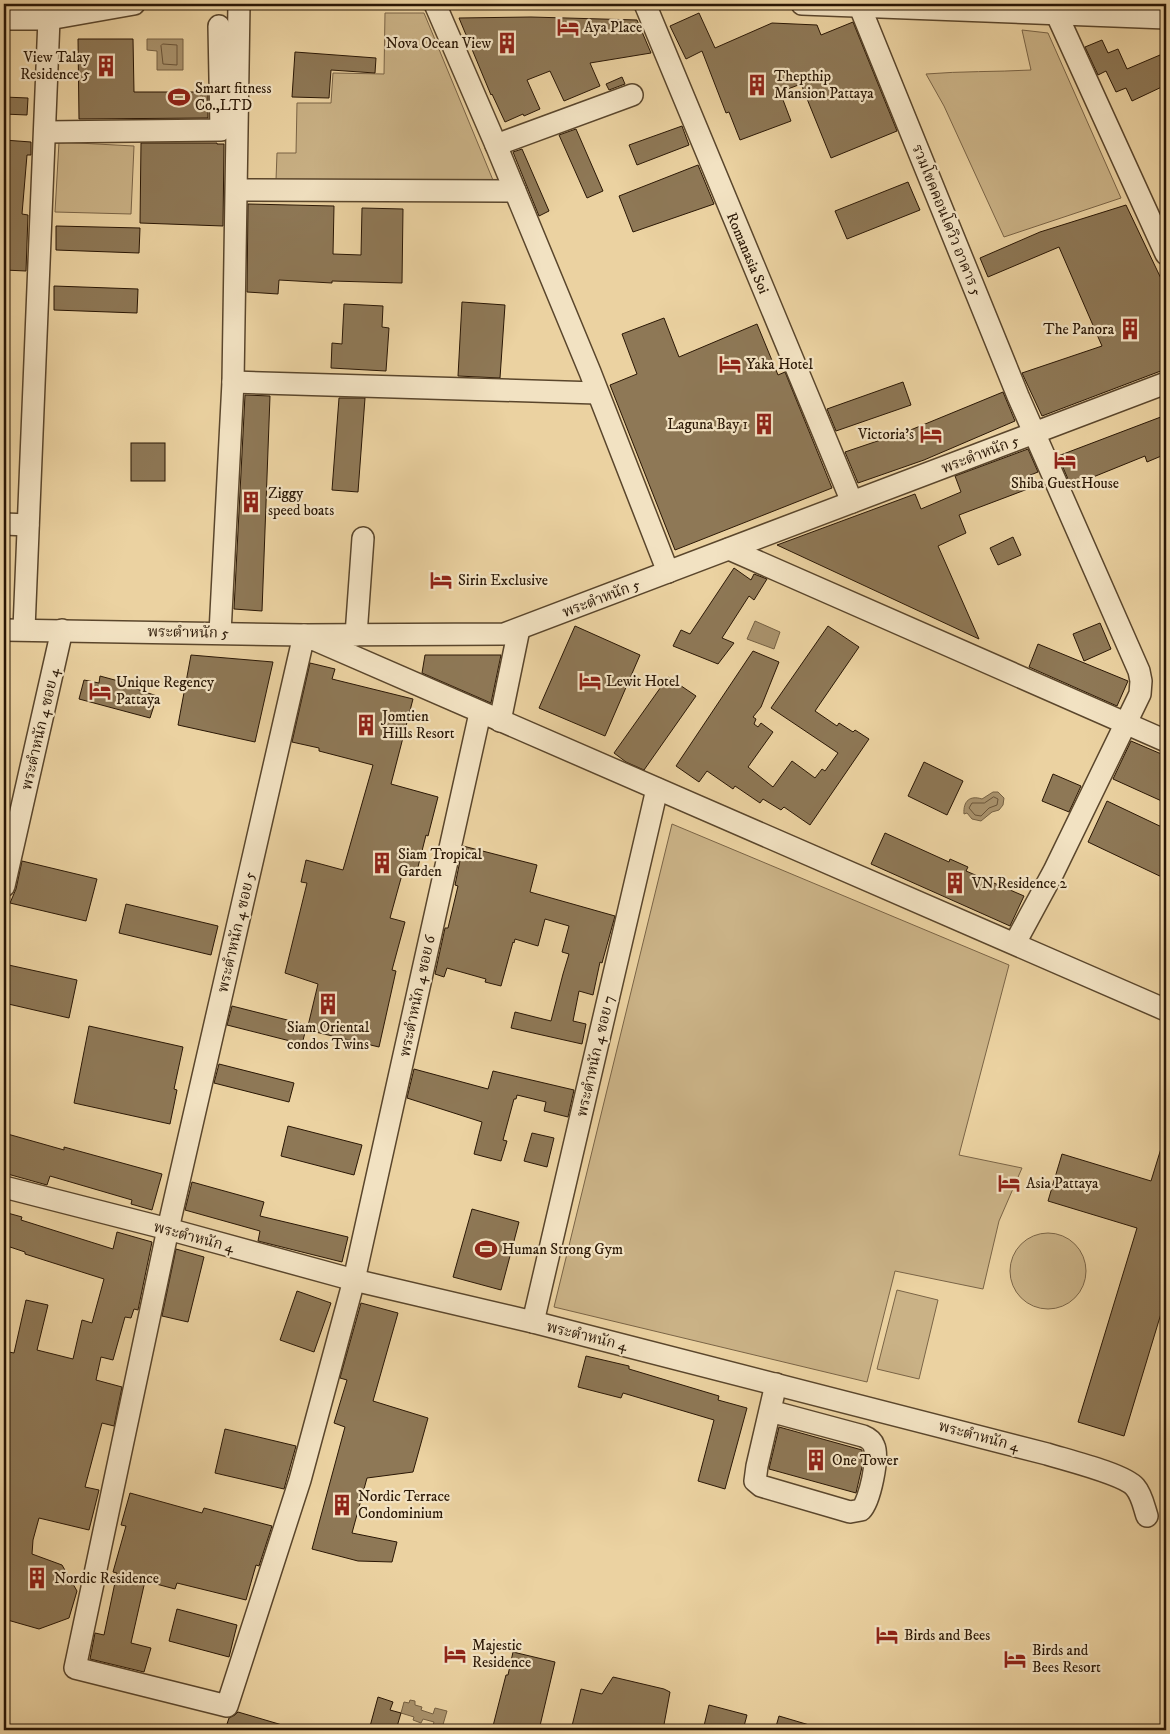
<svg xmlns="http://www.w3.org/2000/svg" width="1170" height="1734" font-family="'IM FELL DW Pica','Noto Serif Thai',serif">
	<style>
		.green { fill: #cab286; stroke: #7a6446 }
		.water { fill: #a9926c; stroke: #766143 }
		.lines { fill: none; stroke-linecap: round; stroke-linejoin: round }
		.shore { stroke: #6a5438; stroke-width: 1 }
		.building { fill: #8e7856; stroke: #2a1705 }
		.minor-casing { stroke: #5a462c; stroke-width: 24 }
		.minor { stroke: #f2e2c2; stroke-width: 21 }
		.labels { text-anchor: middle; stroke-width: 4.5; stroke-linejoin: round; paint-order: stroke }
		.poi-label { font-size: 15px; fill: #2a1705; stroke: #f2e2c2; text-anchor: start }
		.street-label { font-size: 15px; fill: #2a1705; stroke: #f2e2c2 }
	</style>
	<rect width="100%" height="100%" fill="#ebd2a1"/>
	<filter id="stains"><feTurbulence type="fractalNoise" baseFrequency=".004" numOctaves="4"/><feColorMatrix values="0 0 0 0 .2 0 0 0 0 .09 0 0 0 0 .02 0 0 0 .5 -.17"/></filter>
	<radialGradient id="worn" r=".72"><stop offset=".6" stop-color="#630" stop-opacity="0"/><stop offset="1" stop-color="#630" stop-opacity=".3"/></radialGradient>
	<g class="green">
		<path d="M385 13H424L495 185 276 180 277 153H296L297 103H331L333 73 384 74Z"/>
		<path d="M1022 30 1048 33 1121 198 1004 237 944 106 926 74C961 71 996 72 1031 70Z"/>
		<path d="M59 142 134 146 131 214 55 212Z"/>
		<path d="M672 824 1009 965 959 1155 1022 1168 999 1221 983 1289 895 1271 867 1382 554 1307Z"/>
		<circle cx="1048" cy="1271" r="38"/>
		<path d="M897 1290 938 1300 919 1379 877 1369Z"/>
	</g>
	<g class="water">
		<path d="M147 39H183V70H157V51L147 50Z"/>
		<path d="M755 621 780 632 774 649 747 639Z"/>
		<path d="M993 792H998L1004 798 1003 805 999 810 992 812 981 821 972 819 967 813 964 814C963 801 970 795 982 799Z"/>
		<path d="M410 1700 415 1701V1705L422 1707 421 1710 433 1714 435 1708 447 1711 442 1728 433 1725 434 1722 423 1719 421 1723 413 1720 414 1717 401 1713 404 1702 409 1703Z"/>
	</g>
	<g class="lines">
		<g class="shore">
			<path d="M163 44 177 45V65L163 64 161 46Z"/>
			<path d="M994 797 998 799 997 805 989 808 981 816 975 815 969 808 972 803H984Z"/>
		</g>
	</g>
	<g class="building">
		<path d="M699 13 715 48 772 23 817 25 821 35 853 22 897 131 831 158 801 84 780 92 791 121 740 140 729 112 726 113 702 51 686 59 670 26Z"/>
		<path d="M531 17 637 20 651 53 590 63 600 86 564 101 550 71 527 80 540 109 524 116 523 114 505 122 492 94 491 95 459 18Z"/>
		<path d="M78 39H133L134 92H208V118L79 119Z"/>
		<path d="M1102 40 1108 53 1118 49 1127 69 1160 55 1166 69V85L1132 101 1126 88 1116 92 1106 71 1098 75 1085 47Z"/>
		<path d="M295 52 376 58 375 73 331 70 329 98 292 97Z"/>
		<path d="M622 77 625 84 609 90 606 84Z"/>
		<path d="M4 97 28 98 27 115 4 114Z"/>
		<path d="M682 126 689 145 637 165 629 145Z"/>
		<path d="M576 129 603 191 587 198 559 135Z"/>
		<path d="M4 140 31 142V155H27L22 214 28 215 26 271 4 270Z"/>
		<path d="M141 143H217V144H224L223 226 140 223Z"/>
		<path d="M522 149 549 211 539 216 513 152Z"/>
		<path d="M698 165 714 204 633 232 619 196Z"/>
		<path d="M908 182 920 210 847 239 835 211Z"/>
		<path d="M248 204 334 206 333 254 361 255 362 208 403 209 402 283 332 281V283L279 280 278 294 247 292Z"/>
		<path d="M1126 205 1166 289V369L1042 416 1022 373 1102 346 1059 247 988 277 980 258 1040 232Z"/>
		<path d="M56 226 140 228 139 253 56 250Z"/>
		<path d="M54 286 138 289 137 313 54 310Z"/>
		<path d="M462 302 505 305 500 378 458 376Z"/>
		<path d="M344 304 383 306 382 327 389 328 386 371 331 368 332 343 342 344Z"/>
		<path d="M664 318 679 357 757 324 778 375 785 372 832 488 675 550 610 385 637 374 622 334Z"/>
		<path d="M903 382 911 405 836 431 827 409Z"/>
		<path d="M1003 392 1015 421 924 460 858 483 845 452 913 429Z"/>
		<path d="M245 395 270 396 262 611 234 609Z"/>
		<path d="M339 398H365L358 492 332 490Z"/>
		<path d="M1166 415V454L1147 462 1145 456 1071 486 1058 456Z"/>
		<rect x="131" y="443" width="34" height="38"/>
		<path d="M1028 449 1038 472 1028 476 1033 487 959 515 966 533 938 546 979 639 777 545 915 494 921 509 961 492 955 476Z"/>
		<path d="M1013 537 1021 555 998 565 990 548Z"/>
		<path d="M734 568 751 580 754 574 767 579 754 600 749 596 722 638 734 643 718 664 673 646 681 630 690 634Z"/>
		<path d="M1100 623 1111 649 1084 661 1073 634Z"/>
		<path d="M575 626 640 655 605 736 539 708Z"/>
		<path d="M828 626 859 647 815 711 837 726 839 723 853 732 855 730 869 739 810 825 784 807 781 810 763 799 760 803 735 786 733 789 707 771 699 782 676 766 753 651 779 662 761 707 753 717 756 719 754 724 758 727 761 723 773 732 748 767 773 787 792 761 815 778 822 769 825 771 838 753 771 708Z"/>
		<path d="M1038 644 1128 681 1117 706 1029 667Z"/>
		<path d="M191 655 273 662 255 742 178 725Z"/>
		<path d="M425 655H501L491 703 422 673Z"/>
		<path d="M310 663 335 669 332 679 413 699 391 784 438 797 428 836 426 835 416 875 403 871 390 918 405 922 392 970 396 971 379 1047 307 1030 318 984 285 973 307 883 301 882 306 860 343 870 373 765 319 751V748L292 742Z"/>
		<path d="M100 676 122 682V684L157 696 150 718 79 699 84 680 99 683Z"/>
		<path d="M668 677 696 696 644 770 626 762 614 753Z"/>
		<path d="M1131 741 1166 756V803L1113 779Z"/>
		<path d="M924 762 963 781 947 815 908 796Z"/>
		<path d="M1053 774 1081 786 1069 812 1042 801Z"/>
		<path d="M1107 801 1166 829V879L1088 842Z"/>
		<path d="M885 833 949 862 950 859 968 867 966 871 1024 896 1010 926 871 864Z"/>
		<path d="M463 846 537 865 530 892 615 916 602 963 600 962 593 995 579 991 573 1021 586 1024 582 1044 511 1028 515 1012 551 1021 563 974 569 954 562 952 569 926 545 919 538 946 515 939 514 943 513 942 501 986 485 982 486 979 447 968 444 977 435 974 445 928H448L458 886 455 885Z"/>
		<path d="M22 861 97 879 86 921 10 903 16 889Z"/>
		<path d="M126 904 218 926 211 955 119 933Z"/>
		<path d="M4 964 77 980 69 1018 4 1003Z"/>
		<path d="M232 1006 307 1025 302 1044 227 1025Z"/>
		<path d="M89 1026 183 1047 174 1089 177 1090 170 1124 74 1103Z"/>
		<path d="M219 1064 294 1083 289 1102 214 1083Z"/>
		<path d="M414 1069 488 1089 493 1071 574 1090 568 1117 544 1111 546 1102 517 1095 516 1099H514L503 1140 507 1141 501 1161 474 1154 482 1122 407 1098Z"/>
		<path d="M288 1126 362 1145 354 1175 281 1156Z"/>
		<path d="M4 1133 64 1150V1147L162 1174 152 1210 131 1204 132 1200 50 1176 47 1185 4 1173Z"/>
		<path d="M532 1133 554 1138 547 1167 524 1161Z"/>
		<path d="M1163 1142 1166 1143V1297L1124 1436 1078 1422 1137 1228 1048 1201 1062 1154 1151 1181Z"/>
		<path d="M192 1182 264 1202 260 1216 348 1237 342 1262 258 1241 260 1231 185 1210Z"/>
		<path d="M472 1209 519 1222 501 1290 453 1277Z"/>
		<path d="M4 1212 22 1217 21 1220 113 1249 117 1232 152 1242 138 1310 134 1309 131 1318 125 1317 113 1360 101 1357 96 1380 122 1387 114 1426 102 1423 85 1487 99 1490 89 1530 39 1518 33 1540 32 1554 62 1565 77 1591 69 1618 39 1629 4 1619V1374L9 1352 14 1353 26 1300 48 1305 37 1350 73 1359 82 1320 92 1323 104 1279 25 1254V1252L4 1245Z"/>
		<path d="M176 1249 204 1257 188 1322 162 1316Z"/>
		<path d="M297 1291 331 1303 314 1352 280 1340Z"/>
		<path d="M361 1303 398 1313 373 1401 428 1418 413 1472 367 1478 352 1533 397 1542 392 1562 358 1561 312 1549 345 1427 334 1423 347 1380 340 1378Z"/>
		<path d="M586 1356 629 1366V1369L719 1396 718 1400 747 1408 725 1489 698 1481 714 1420 623 1393 621 1398 578 1387Z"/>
		<path d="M779 1427 862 1450V1467L856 1493 769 1469Z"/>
		<path d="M225 1429 296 1446 284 1489 215 1473Z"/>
		<path d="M130 1493 202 1513 204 1508 272 1526 259 1566 256 1565 246 1600 177 1583 175 1589 145 1581 131 1643 151 1648 144 1672 90 1659 95 1633 104 1635 117 1573 113 1572 126 1526 121 1525Z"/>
		<path d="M177 1609 237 1625 229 1657 169 1641Z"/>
		<path d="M513 1652 555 1662 539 1730H492L506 1675H508Z"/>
		<path d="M613 1677 664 1689 670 1692 663 1730H571L581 1689 602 1694Z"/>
		<path d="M378 1697 393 1702 390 1710 401 1713 396 1730H369Z"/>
		<path d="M709 1705 747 1715 743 1730 735 1728 734 1730H703Z"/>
		<path d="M238 1712 289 1727 288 1730H225L229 1718 235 1715Z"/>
		<path d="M779 1716 816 1727 815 1730H775Z"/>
	</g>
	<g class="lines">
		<g class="minor-casing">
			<g id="minor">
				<path d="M435 4 496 145 590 372 668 572"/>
				<path d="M645 4 852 502"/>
				<path d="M802 4 1166 18"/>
				<path d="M860 7 1018 396 1139 671 1141 681 1140 694 1054 871 1015 943"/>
				<path d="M1057 15 1166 254"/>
				<path d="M4 19H49L134 4"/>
				<path d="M45 132 221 130 219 26"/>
				<path d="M496 145 632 95"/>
				<path d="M237 190 515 191"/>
				<path d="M233 382 597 393"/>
				<path d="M4 524 28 525"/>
				<path d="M729 549 1166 741"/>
				<path d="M24 629 49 19"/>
				<path d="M4 630 304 635 504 634 1166 383"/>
				<path d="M220 633 233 382 239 4"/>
				<path d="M356 635 363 538"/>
				<path d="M480 713 354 1280 300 1480 227 1706 75 1668 168 1229 304 635C591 762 880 883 1166 1010"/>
				<path d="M500 721 519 629"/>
				<path d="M4 886 62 630"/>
				<path d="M4 1187 168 1229 354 1280 533 1322 1047 1454C1066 1460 1124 1474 1135 1487 1142 1495 1144 1507 1147 1516"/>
				<path d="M533 1322 657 789"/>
				<path d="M770 1411 863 1436C868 1438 872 1440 874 1446 879 1457 870 1501 861 1510L850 1512 761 1486 755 1481 757 1466 776 1384"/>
			</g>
		</g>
		<use href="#minor" class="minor"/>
	</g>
	<defs>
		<g id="hotel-bare" transform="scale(1.725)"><path d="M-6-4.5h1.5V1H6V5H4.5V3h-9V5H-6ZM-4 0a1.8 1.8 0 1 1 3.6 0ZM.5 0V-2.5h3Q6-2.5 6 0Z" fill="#8f2418" stroke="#f2e2c2" stroke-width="2.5" paint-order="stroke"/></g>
		<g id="building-bare" transform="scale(1.725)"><path d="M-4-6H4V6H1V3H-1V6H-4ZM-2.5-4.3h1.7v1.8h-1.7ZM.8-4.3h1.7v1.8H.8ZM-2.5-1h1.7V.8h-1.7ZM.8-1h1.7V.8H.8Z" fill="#8f2418" stroke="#f2e2c2" stroke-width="2.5" paint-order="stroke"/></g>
		<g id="stadium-bare" transform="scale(1.725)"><path d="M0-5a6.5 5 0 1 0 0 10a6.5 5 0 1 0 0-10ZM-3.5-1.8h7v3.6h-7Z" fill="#8f2418" stroke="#f2e2c2" stroke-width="2.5" paint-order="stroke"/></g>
	</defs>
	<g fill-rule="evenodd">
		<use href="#hotel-bare" x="568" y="27"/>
		<use href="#building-bare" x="507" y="43"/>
		<use href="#building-bare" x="106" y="66"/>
		<use href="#building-bare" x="757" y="85"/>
		<use href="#stadium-bare" x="179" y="97"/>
		<use href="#building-bare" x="1130" y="329"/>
		<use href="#hotel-bare" x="730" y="364"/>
		<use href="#building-bare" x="764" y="424"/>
		<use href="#hotel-bare" x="931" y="434"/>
		<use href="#hotel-bare" x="1065" y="460"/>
		<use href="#building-bare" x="251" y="502"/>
		<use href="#hotel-bare" x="441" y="580"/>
		<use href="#hotel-bare" x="590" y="681"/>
		<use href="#hotel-bare" x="100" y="691"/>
		<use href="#building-bare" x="366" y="725"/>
		<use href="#building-bare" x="382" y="863"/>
		<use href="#building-bare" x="955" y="883"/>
		<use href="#building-bare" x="328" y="1004"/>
		<use href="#hotel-bare" x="1009" y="1183"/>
		<use href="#stadium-bare" x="486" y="1249"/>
		<use href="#building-bare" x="816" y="1460"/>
		<use href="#building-bare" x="342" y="1505"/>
		<use href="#building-bare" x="37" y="1578"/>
		<use href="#hotel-bare" x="887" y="1635"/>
		<use href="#hotel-bare" x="455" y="1654"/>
		<use href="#hotel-bare" x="1015" y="1659"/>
	</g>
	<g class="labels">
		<g class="poi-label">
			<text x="584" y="32">Aya Place</text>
			<text x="491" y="48" text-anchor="end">Nova Ocean View</text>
			<text x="90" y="62" text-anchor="end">View Talay<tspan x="90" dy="17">Residence 5</tspan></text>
			<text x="774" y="81">Thepthip<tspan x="774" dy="17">Mansion Pattaya</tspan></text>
			<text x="195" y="93">Smart fitness<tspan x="195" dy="17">Co.,LTD</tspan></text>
			<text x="1114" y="334" text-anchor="end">The Panora</text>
			<text x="746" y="369">Yaka Hotel</text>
			<text x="748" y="429" text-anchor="end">Laguna Bay 1</text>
			<text x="914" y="439" text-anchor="end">Victoria's</text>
			<text x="1065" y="488" text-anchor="middle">Shiba GuestHouse</text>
			<text x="268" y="498">Ziggy<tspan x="268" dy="17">speed boats</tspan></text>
			<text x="458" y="585">Sirin Exclusive</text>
			<text x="606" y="686">Lewit Hotel</text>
			<text x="116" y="687">Unique Regency<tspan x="116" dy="17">Pattaya</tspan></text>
			<text x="382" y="721">Jomtien<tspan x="382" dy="17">Hills Resort</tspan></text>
			<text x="398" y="859">Siam Tropical<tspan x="398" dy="17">Garden</tspan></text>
			<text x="972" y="888">VN Residence 2</text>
			<text x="328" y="1032" text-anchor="middle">Siam Oriental<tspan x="328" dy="17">condos Twins</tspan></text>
			<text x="1026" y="1188">Asia Pattaya</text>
			<text x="502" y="1254">Human Strong Gym</text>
			<text x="832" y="1465">One Tower</text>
			<text x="358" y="1501">Nordic Terrace<tspan x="358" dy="17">Condominium</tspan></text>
			<text x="54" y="1583">Nordic Residence</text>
			<text x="904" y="1640">Birds and Bees</text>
			<text x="472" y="1650">Majestic<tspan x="472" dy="17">Residence</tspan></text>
			<text x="1032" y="1655">Birds and<tspan x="1032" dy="17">Bees Resort</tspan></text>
		</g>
		<g class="street-label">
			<text transform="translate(947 220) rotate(68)" y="5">รวมโชคคอนโดวิว อาคาร 5</text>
			<text transform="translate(748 253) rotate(67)" y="5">Romanasia Soi</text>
			<text transform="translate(980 454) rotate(-21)" y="5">พระตำหนัก 5</text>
			<text transform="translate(601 598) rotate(-21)" y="5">พระตำหนัก 5</text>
			<text transform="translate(188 632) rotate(1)" y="5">พระตำหนัก 5</text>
			<text transform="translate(40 729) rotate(-77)" y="5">พระตำหนัก 4 ซอย 4</text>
			<text transform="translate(236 932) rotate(-77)" y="5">พระตำหนัก 4 ซอย 5</text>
			<text transform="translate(417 996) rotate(-78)" y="5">พระตำหนัก 4 ซอย 6</text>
			<text transform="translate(595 1056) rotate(-77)" y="5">พระตำหนัก 4 ซอย 7</text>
			<text transform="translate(194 1237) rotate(15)" y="5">พระตำหนัก 4</text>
			<text transform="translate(587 1336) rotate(14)" y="5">พระตำหนัก 4</text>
			<text transform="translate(979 1436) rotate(15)" y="5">พระตำหนัก 4</text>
		</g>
	</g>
	<rect width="1170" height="1734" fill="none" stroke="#ebd2a1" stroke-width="20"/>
	<rect x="5" y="5" width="1160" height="1724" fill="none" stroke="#2a1705" stroke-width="2.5"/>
	<rect x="10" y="10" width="1150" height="1714" fill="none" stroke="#2a1705"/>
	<rect width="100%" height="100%" filter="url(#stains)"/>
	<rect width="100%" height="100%" fill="url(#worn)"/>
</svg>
